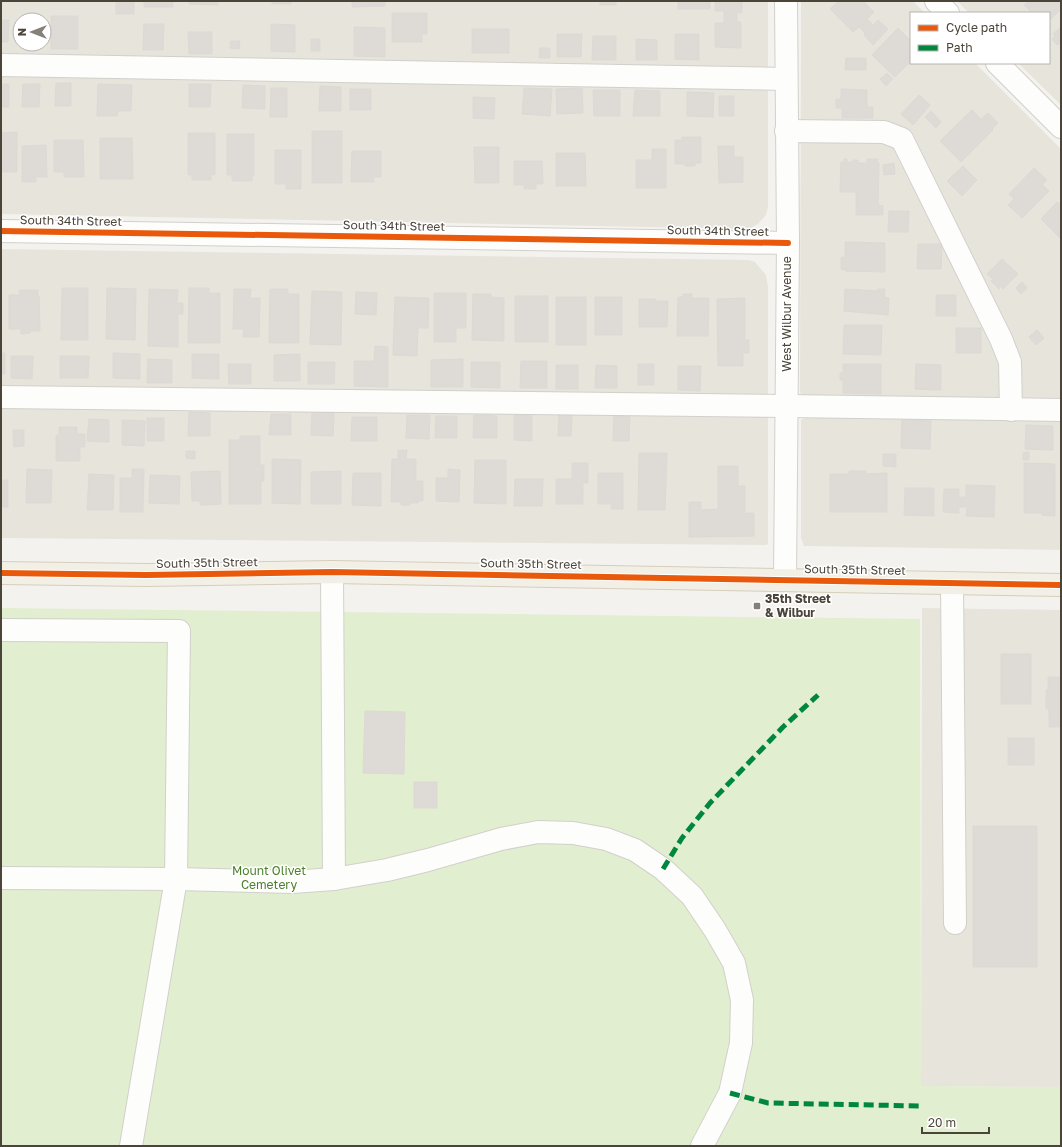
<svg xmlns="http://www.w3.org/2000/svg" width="1062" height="1147" font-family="'Golos Text',sans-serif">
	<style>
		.residential { fill: #e7e4dc; fill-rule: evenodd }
		.green { fill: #e1eecf }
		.building { fill: #dedbd6; stroke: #dcd9d4 }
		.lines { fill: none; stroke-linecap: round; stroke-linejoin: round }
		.minor-casing { stroke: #d2d0cb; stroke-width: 24 }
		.major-casing { stroke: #d6cebb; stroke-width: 24 }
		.minor { stroke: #fdfdfc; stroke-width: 22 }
		.major { stroke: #f2efe6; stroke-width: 22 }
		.quiet { stroke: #00873e; stroke-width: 5; stroke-dasharray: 10 5; stroke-linecap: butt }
		.cycleway-casing { stroke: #fff; stroke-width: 8 }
		.cycleway { stroke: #e8590c; stroke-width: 6 }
		.poi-dot { fill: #868178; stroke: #fff; stroke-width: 1.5 }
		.labels { text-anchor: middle; stroke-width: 3; stroke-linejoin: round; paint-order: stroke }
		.street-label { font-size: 12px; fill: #4b4439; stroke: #fff }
		.poi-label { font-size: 12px; font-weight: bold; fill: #4b4439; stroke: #fff; text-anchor: start }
		.park-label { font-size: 12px; fill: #4a7f2a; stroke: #fff }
	</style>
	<rect width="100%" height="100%" fill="#f4f2ee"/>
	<g class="residential">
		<path d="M1 1H768V207L766 215 758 224 749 229 1 214ZM20 20H44V44H20Z"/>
		<path d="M801 1H913L925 13H911V63H975L1061 149V402L809 399 800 393Z"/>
		<path d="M957 1H1061V105L1018 63H1049V13H969Z"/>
		<path d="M1 249 748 260 755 262 766 275 768 287V543L767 545 1 538Z"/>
		<path d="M809 416 1061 420V550L804 546 801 538V420Z"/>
		<path d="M922 608 1061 610V1087L921 1086Z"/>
	</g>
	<path class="green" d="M1 608 920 619 921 1086 1061 1087V1146H1Z"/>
	<g class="building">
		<rect x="116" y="1" width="18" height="13"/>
		<rect x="144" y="1" width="29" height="6"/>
		<path d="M189 1H218V5L189 4Z"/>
		<rect x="272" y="1" width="19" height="3"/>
		<path d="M352 1H385V6L352 7Z"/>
		<rect x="600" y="1" width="16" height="4"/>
		<rect x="678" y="1" width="32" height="8"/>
		<path d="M715 1H742V13L737 12V22H741V48L715 47V23H724V11H715Z"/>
		<path d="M839 1H863L874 12 867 19 873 25 878 20 888 29 873 45 864 35 865 33 859 27 853 32 830 9Z"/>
		<path d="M1029 1H1061V9L1049 21V13H1032L1024 5Z"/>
		<path d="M392 13H427V34H422V42H392Z"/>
		<rect x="51" y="16" width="27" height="33"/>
		<path d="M1 20H9L8 42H1Z"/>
		<path d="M144 24H164L163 50H143Z"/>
		<path d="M271 24 295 25V52L271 51Z"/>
		<path d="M354 27 385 28V57L354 56Z"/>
		<path d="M1061 27V42L1057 45 1052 39 1055 36 1053 34Z"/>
		<path d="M898 28 911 41V61L895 77 872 55Z"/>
		<rect x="472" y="29" width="37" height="24"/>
		<path d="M188 32H212V54H189Z"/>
		<path d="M557 34H582L581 57H557Z"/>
		<path d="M675 34H699V60L675 59Z"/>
		<path d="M593 36H616V60H592Z"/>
		<rect x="311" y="39" width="9" height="12"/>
		<path d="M636 39 657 40V60H636Z"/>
		<path d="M231 41H240L239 49 230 48Z"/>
		<rect x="21" y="44" width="22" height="4"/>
		<path d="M540 48H550V58H539Z"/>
		<path d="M846 58H866V70H845Z"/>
		<path d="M887 73 893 79 886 86 880 79Z"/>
		<path d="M56 83H71V106H55Z"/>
		<rect x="1" y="84" width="8" height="23"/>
		<path d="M23 84H40L39 107H22Z"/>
		<path d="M98 84 132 85 131 111H118L117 116H97Z"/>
		<path d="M189 84H211L210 107H189Z"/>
		<path d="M243 85 265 86V109L242 108Z"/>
		<path d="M320 86 341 87V111H319Z"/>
		<path d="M271 88H287V117H270Z"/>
		<path d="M524 88 552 89 550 116 522 114Z"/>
		<path d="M582 88 583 113 557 114 556 89Z"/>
		<rect x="350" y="89" width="21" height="21"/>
		<path d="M841 89 867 90V107H873V118H842V108H836V99H841Z"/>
		<path d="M593 90H620V116H594Z"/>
		<path d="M635 90 660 91V116H633Z"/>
		<path d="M687 92 714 93 713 117 687 116Z"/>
		<path d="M919 95 930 105 913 125 901 114Z"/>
		<rect x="719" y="96" width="15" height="20"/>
		<path d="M473 97 495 98 494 119 473 118Z"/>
		<path d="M972 110 981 119 988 113 998 123 992 129 993 130 961 162 940 141Z"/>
		<path d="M931 111 941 122 936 128 925 117Z"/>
		<rect x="312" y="131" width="30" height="52"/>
		<path d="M17 132V172H1V133Z"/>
		<path d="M188 133H215V175H211V180H192V175H188Z"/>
		<path d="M227 134H254V175H252V181H232V175H227Z"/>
		<path d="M682 137H701V163H695V166H685V164H675V140H682Z"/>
		<path d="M100 138H132L133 179H100Z"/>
		<path d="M54 140H83L84 177H64V172H54Z"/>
		<path d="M46 145 47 177H36V182H22V146Z"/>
		<path d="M718 146H734V157H743V182L719 183Z"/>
		<path d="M474 147H499V183H475Z"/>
		<path d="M652 149H666V188H636V160H652Z"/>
		<path d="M275 150H301V189H286V184H275Z"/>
		<path d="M352 151H381V177H374V182H351Z"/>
		<path d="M556 153H585L586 186H556Z"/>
		<path d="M844 159H847V162H853V160H858V163H867V159H878L877 163H879L878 205 883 206V215H856V192H840L841 162H844Z"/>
		<path d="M514 161H542L543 184H536V189H524V185H514Z"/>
		<path d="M894 163 895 174 884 175 883 165Z"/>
		<path d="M963 166 977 180 962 196 947 181Z"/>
		<path d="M1034 168 1047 180 1042 185 1049 191 1022 218 1008 205 1014 199 1009 194Z"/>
		<path d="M1057 202 1061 205 1060 238 1041 219Z"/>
		<path d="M889 211H909L908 232H888Z"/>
		<path d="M845 242 885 243V272L845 271V270L841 269V257H845Z"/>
		<path d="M918 244H942L941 269H917Z"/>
		<path d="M1002 259 1018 274 1003 289 1001 286 999 289 991 281 993 279 987 274Z"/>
		<path d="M1022 282 1027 288 1021 294 1016 288Z"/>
		<path d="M62 288H88V340H61Z"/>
		<path d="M107 288 136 289 135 340 106 339Z"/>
		<path d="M189 288H209V293H220V343H188Z"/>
		<path d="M149 289 178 290 177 303H183V314H178V347L148 346Z"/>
		<path d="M234 289H251L250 298H260L259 337H243L244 329H233Z"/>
		<path d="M270 289H288V294H299V343H269Z"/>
		<path d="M845 289 878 291V289H885L884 297 889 298 888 315 844 311Z"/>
		<path d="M19 290H38V296H39L40 331H30V333L21 334V329H9V295H19Z"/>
		<path d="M312 291 342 292 341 345 310 344Z"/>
		<path d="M356 292 377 293 376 315 355 314Z"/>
		<path d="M434 293H466V328H456V342H434Z"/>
		<path d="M473 294H491V297L504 298V341L472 340Z"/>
		<path d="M683 294H692V298H709L708 336H677L678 297H683Z"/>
		<rect x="936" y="295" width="20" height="21"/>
		<rect x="515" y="296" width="33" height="46"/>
		<path d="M395 297 429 298 428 328H418L417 356 393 355Z"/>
		<rect x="556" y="297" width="30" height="48"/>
		<rect x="595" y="297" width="27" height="38"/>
		<path d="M745 298V340H749V353H743V366H718L717 299Z"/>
		<path d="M639 299H656V301H668L667 327H639Z"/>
		<path d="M844 325H882L881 355 843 354Z"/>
		<rect x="956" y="328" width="25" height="25"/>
		<path d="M1037 330 1044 338 1036 345 1029 337Z"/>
		<path d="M375 346 388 347V387L354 386V361H374Z"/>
		<rect x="1" y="353" width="4" height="21"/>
		<path d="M113 353 140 354V379L113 378Z"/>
		<path d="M192 354H219V379L192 378Z"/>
		<path d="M300 354V381H274V355Z"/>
		<path d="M11 356H33L32 379 11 378Z"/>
		<path d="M60 356H89L88 378H60Z"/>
		<path d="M148 359 172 360V383H147Z"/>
		<path d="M463 359V387H431V360Z"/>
		<path d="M521 361H547V388H520Z"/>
		<path d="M308 362H335L334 384H308Z"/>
		<path d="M471 362H500V388L471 387Z"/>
		<path d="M228 364H251V384H229Z"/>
		<rect x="638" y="364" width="16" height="21"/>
		<path d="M843 364H881V394L843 393V380H840V373H843Z"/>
		<path d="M916 364 941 365V390L915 389Z"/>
		<rect x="556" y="365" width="22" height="24"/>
		<path d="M596 365 617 366V388H595Z"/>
		<path d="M678 366H701L700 391 678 390Z"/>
		<path d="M189 412 210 413V436H188Z"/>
		<path d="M312 412H334L333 436 311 435Z"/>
		<path d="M271 414H291V435H269Z"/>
		<path d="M407 415H430L429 439 406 438Z"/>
		<path d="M474 415 497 416V438H473Z"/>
		<path d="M514 415 532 416V441L514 440Z"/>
		<path d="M559 415H572L571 436H558Z"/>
		<path d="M436 416H457V438H435Z"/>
		<path d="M614 416H630L629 441H613Z"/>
		<path d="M352 417H377V441H351Z"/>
		<rect x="147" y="418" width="17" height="23"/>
		<path d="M89 419 109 420V442L87 441Z"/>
		<path d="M122 420 145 421 144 446 122 445Z"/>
		<path d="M902 420 931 421 930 449 901 448Z"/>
		<path d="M1026 425 1053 426V450L1025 449Z"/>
		<path d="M59 427H77V434H85V447H80V461H56V435H59Z"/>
		<path d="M13 430H24V446L14 447Z"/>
		<path d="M240 436H260V465H264V481H261V504H229V440H240Z"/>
		<path d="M398 450H407L406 459H416V481H423V501H418V503H410V505H401V502H391L392 459H398Z"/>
		<path d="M186 451H195V459L186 458Z"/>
		<path d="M1029 452V460H1023V453Z"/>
		<path d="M639 453H667L665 510H638Z"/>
		<path d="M883 454H896V467L883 466Z"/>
		<path d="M272 459 301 460 300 504 272 503Z"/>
		<path d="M475 460H506V504L474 503Z"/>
		<path d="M572 463H588V483H583V504H556V479H572Z"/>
		<path d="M1024 463 1055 464V516L1042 515V513H1024Z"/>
		<path d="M718 466H738V486H745V513H754V536L689 537V502H701V510L718 509Z"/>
		<path d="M27 469 52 470 51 503H26Z"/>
		<path d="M132 469H144L143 512H120V478H132Z"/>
		<path d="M448 469 460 470 459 502 436 501V478H448Z"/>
		<path d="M220 471 221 504 200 505V501H192L191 472Z"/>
		<path d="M341 471V504H311V472Z"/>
		<path d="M849 471H866V474L887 473V512H830V474H849Z"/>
		<path d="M353 473H381V506L352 505Z"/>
		<path d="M598 473H623V509H611V504H598Z"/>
		<path d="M89 474 114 475 113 510H87Z"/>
		<path d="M150 475 180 476 179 504 149 503Z"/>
		<path d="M515 479H543L542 506H514Z"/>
		<rect x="1" y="480" width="7" height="27"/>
		<path d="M966 485 995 486 994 517 966 516 967 507H959V513L943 512 944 489H959V497H966Z"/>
		<path d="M905 488H934V516L904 515Z"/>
		<rect x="1001" y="654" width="30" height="50"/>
		<path d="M1048 677H1061V727H1049V709H1046V690H1048Z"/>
		<path d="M365 711 405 712 404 774 363 773Z"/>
		<rect x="1008" y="738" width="26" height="27"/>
		<rect x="414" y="782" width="23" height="26"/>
		<rect x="973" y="826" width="64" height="141"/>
	</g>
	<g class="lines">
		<g class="minor-casing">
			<g id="minor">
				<path d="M936 1 948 13"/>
				<path d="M997 63 1061 127"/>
				<path d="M1 65 786 79"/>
				<path d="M786 131 884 132 902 139 1001 339 1010 362 1011 410"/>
				<path d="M1 231 788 243"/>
				<path d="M1 397 787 406 1061 410"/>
				<path d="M332 572 334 879"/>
				<path d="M785 580 788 243 786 1"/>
				<path d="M952 583 955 923"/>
				<path d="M1 630 179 631 176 879 131 1146"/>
				<path d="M1 878 176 879 292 882 334 879 387 870 428 860 501 839 538 832 573 833 606 839 635 850 663 869 692 896 715 930 734 963 742 1000 741 1043 730 1093 702 1146"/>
			</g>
		</g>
		<g class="major-casing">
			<path id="major" d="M1 573 146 575 332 572 1061 585"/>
		</g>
		<use href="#minor" class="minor"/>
		<use href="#major" class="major"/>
		<g class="quiet">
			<path d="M663 869 682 838 710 803 783 727 818 695"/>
			<path d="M730 1093 768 1103 923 1106"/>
		</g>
		<g class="cycleway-casing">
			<g id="cycleway">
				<path d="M1 231 788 243"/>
				<path d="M1 573 146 575 332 572 1061 585"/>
			</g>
		</g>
		<use href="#cycleway" class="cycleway"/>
	</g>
	<rect class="poi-dot" x="753" y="602" width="8" height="8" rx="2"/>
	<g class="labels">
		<g class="street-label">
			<text transform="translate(71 221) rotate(1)" y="4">South 34th Street</text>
			<text transform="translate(394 226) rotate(1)" y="4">South 34th Street</text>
			<text transform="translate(718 231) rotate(1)" y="4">South 34th Street</text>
			<text transform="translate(787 314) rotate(-90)" y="4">West Wilbur Avenue</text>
			<text transform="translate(207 563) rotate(-1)" y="4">South 35th Street</text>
			<text transform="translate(531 564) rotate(1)" y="4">South 35th Street</text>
			<text transform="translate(855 570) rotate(1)" y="4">South 35th Street</text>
		</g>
		<g class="poi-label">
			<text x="765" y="603">35th Street<tspan x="765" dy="14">&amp; Wilbur</tspan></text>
		</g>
		<g class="park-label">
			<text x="269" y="875">Mount Olivet<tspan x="269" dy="14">Cemetery</tspan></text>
		</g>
	</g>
	<rect width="1062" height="1147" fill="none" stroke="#4b4439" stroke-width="4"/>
	<rect x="910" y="12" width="140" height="52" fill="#ffffff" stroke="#b7b4b0"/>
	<rect x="918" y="25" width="20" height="6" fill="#e8590c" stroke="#b7b4b0"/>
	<text x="946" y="32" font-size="12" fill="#4b4439">Cycle path</text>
	<rect x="918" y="45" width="20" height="6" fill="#00873e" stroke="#b7b4b0"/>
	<text x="946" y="52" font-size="12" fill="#4b4439">Path</text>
	<g transform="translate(32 32) rotate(270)"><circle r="19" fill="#ffffff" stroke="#b7b4b0"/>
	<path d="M0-3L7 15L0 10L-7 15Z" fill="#868178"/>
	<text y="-6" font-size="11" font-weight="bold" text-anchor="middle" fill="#4b4439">N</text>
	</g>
	<path d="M922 1127v6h67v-6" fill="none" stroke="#4b4439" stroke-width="2"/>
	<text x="928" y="1127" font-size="12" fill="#4b4439" stroke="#ffffff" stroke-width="3" paint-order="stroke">20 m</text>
</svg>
